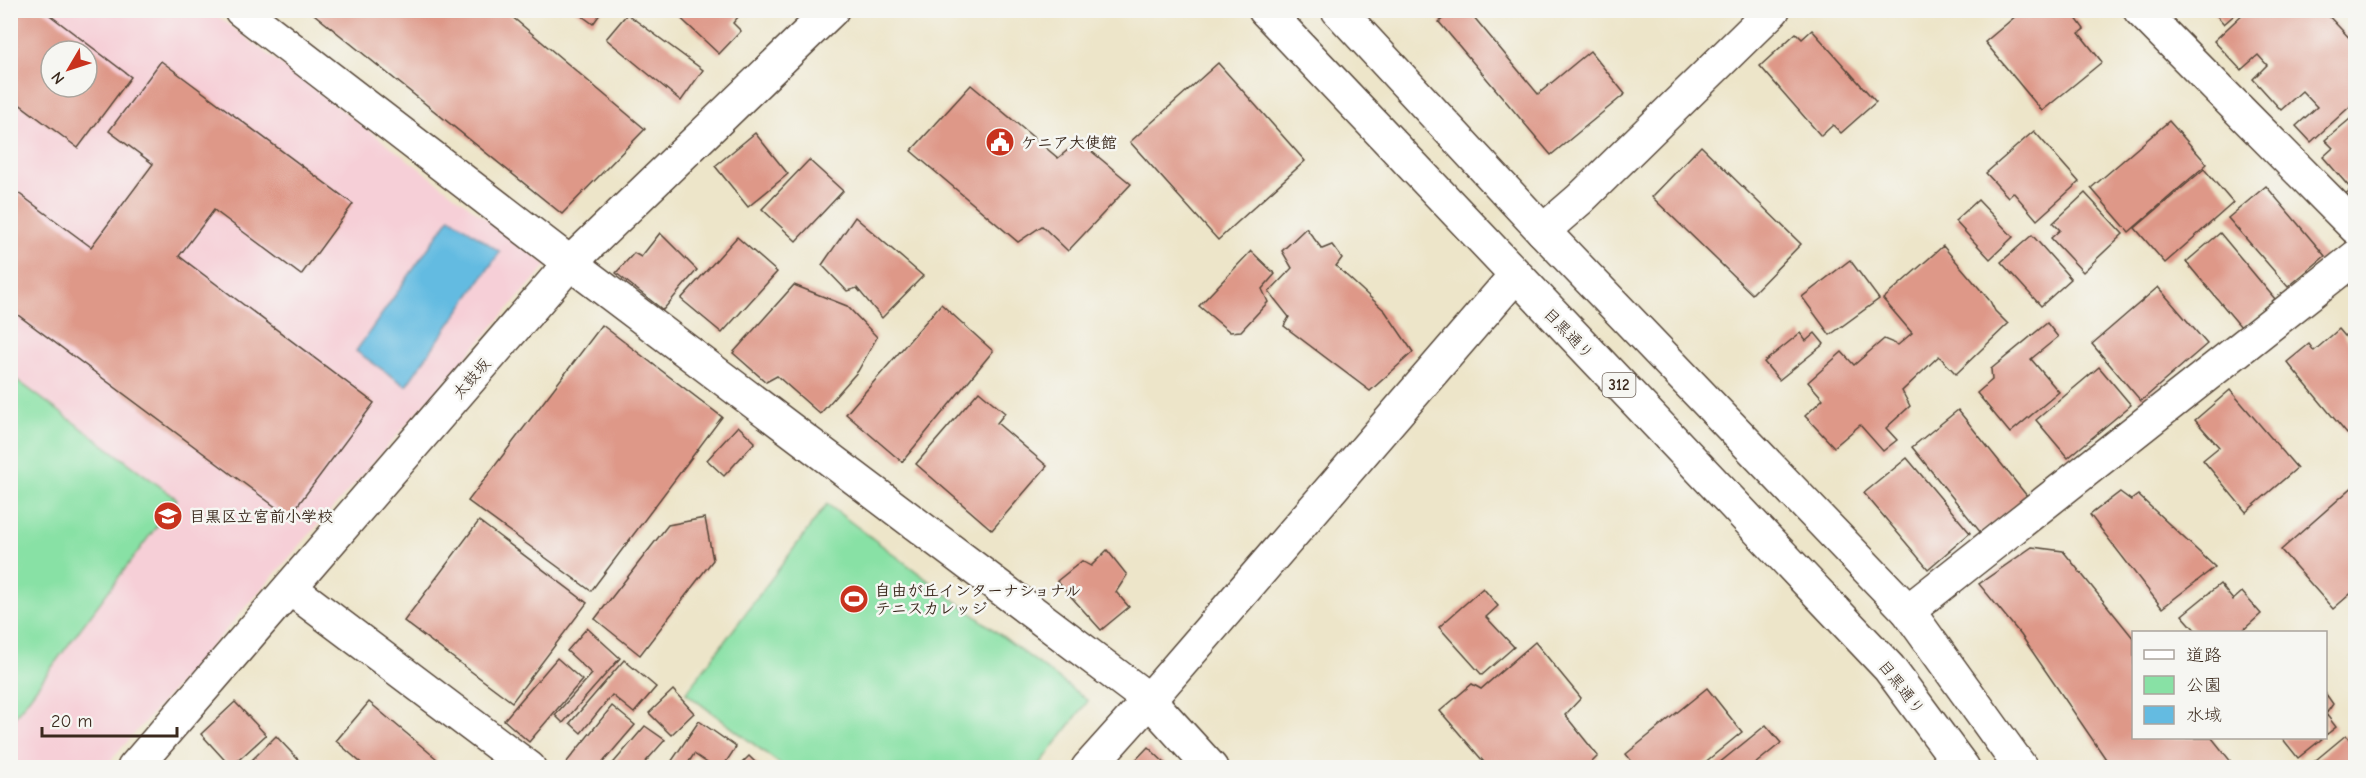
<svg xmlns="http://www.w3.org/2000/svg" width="2366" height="778" font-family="'Comic Neue','Klee One',sans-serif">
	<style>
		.built { fill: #f6cfd7; fill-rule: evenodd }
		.green { fill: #88e1a5; stroke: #628662; stroke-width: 1.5 }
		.water { fill: #64bbe1; stroke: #507280; stroke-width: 1.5 }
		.building { fill: #de9888; fill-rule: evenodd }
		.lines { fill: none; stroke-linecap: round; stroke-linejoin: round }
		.minor-casing { stroke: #564638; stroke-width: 36 }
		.primary-casing { stroke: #564638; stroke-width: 36 }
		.minor { stroke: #fff; stroke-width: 33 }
		.primary { stroke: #fff; stroke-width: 33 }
		.labels { text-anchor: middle; stroke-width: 5; stroke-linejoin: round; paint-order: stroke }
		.shield { fill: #f6f6f2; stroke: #73675e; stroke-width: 1.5 }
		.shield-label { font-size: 15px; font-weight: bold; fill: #3b2a1e }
		.poi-label { font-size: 16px; font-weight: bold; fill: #3b2a1e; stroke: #f6f6f2; text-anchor: start }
		.street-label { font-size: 16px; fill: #3b2a1e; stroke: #f6f6f2 }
	</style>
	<rect width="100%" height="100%" fill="#f6f6f2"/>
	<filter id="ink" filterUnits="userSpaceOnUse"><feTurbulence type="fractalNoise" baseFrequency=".0167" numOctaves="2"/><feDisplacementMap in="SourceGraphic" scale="12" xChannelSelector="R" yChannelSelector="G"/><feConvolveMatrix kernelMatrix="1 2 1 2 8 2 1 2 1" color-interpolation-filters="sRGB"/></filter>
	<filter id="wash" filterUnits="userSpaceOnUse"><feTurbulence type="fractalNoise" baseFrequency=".008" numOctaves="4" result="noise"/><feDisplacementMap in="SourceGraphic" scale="24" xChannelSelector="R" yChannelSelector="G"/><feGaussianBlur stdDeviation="1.35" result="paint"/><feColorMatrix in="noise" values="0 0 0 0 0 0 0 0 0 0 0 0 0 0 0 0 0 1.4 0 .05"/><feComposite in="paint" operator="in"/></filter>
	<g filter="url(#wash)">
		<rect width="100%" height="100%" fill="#ede5c9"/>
		<path class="built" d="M10 11H211L547 265 105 767H11ZM51 51H87V87H51Z"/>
		<g class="green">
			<path d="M10 375 177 499 11 722H10Z"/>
			<path d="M827 504 1088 701 1038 767H784L686 693Z"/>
		</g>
		<path class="water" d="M450 217 500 252 406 386 356 351Z"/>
		<g id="blocks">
			<g class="building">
				<path d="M10 10H43L131 77 78 148 10 97ZM51 51H87V87H51Z"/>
				<path d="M309 10H504L645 129 562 214Z"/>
				<path d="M574 10H603L593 24Z"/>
				<path d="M672 10H744L733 23 741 31 719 54Z"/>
				<path d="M1453 10H1468L1538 94 1590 51 1625 94 1551 155 1439 22Z"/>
				<path d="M2023 10H2070L2084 29 2079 33 2102 62 2042 111 1985 42Z"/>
				<path d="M2212 10H2240L2224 24Z"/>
				<path d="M2247 10H2323L2356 45V101L2311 142 2296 126 2317 107 2302 91 2281 110 2253 79 2267 65 2258 55 2241 70 2214 41Z"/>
				<path d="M627 14 703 70 681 101 606 39Z"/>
				<path d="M1812 30 1876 102 1841 133 1833 125 1821 136 1760 66 1796 33 1802 39Z"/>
				<path d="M161 61 353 204 301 275 214 210 179 256 374 403 289 517 10 309V187L91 247 153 164 109 131Z"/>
				<path d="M1218 63 1305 161 1218 240 1130 142Z"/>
				<path d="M971 85 1058 158 1079 141 1131 184 1068 251 1042 226 1018 242 911 151Z"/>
				<path d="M2356 114V215L2341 198 2351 189 2323 157 2333 148 2325 140Z"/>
				<path d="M2169 121 2207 164 2129 232 2091 188Z"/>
				<path d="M2034 131 2079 182 2037 220 2013 192 2008 197 1986 173Z"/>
				<path d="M755 133 788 174 748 207 715 166Z"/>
				<path d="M1701 146 1801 244 1752 294 1652 197Z"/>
				<path d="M809 160 843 191 796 241 762 209Z"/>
				<path d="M2204 169 2233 203 2165 263 2135 228Z"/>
				<path d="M2266 186 2325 256 2288 287 2228 218Z"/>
				<path d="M2085 193 2123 234 2083 272 2051 238 2060 230 2053 223Z"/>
				<path d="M1978 200 2013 237 1990 259 1955 221Z"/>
				<path d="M855 217 923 276 882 318 857 288 847 291 822 265Z"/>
				<path d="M1306 228 1322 249 1332 245 1342 258 1336 266 1385 311 1413 352 1370 391 1284 326 1289 317 1269 292 1292 268 1282 251Z"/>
				<path d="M660 233 697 270 663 310 616 273 634 253 641 257Z"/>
				<path d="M2220 233 2275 299 2241 327 2186 262Z"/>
				<path d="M2032 235 2071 279 2041 306 2001 262Z"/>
				<path d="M737 237 777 272 722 333 681 299Z"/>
				<path d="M1943 246 1990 301 1995 311 2008 324 1956 374 1939 356 1902 391 1910 406 1886 428 1897 440 1883 451 1860 425 1834 447 1805 416 1823 399 1808 382 1842 352 1854 365 1884 339 1898 345 1912 333 1883 299Z"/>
				<path d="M1251 251 1275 274 1262 289 1268 302 1241 331 1230 332 1199 306Z"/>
				<path d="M1850 260 1879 299 1830 335 1802 297Z"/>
				<path d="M794 285 847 306 877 337 858 371 820 414 777 376 766 382 733 353Z"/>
				<path d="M2158 287 2207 344 2141 401 2092 344Z"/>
				<path d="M941 304 993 351 902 462 846 414Z"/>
				<path d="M2047 323 2058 337 2031 359 2059 392 2010 433 1977 393 1992 380 1991 369Z"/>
				<path d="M602 325 722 417 591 591 468 501Z"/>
				<path d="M2339 329 2356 349V427L2347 434 2287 362 2309 344 2314 351Z"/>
				<path d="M1800 333 1806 341 1815 333 1824 344 1779 380 1764 362Z"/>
				<path d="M2099 367 2131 405 2068 458 2036 420Z"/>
				<path d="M2230 390 2297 468 2246 512 2203 460 2219 447 2195 420Z"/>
				<path d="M979 391 1005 413 997 423 1047 466 992 530 916 464Z"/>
				<path d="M1958 410 2027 496 1981 533 1912 447Z"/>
				<path d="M738 426 755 442 724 476 707 460Z"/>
				<path d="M1907 458 1970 533 1928 569 1864 493Z"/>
				<path d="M2356 484V589L2333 609 2281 550Z"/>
				<path d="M2120 492 2131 500 2138 495 2215 567 2162 608 2090 515Z"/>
				<path d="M705 518 713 560 640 655 595 619 668 525Z"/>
				<path d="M479 521 587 603 512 702 404 621Z"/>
				<path d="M2032 547 2063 551 2134 639V738H2212L2236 768H2112L2021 635 1979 584Z"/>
				<path d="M1107 550 1127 575 1116 592 1129 607 1101 630 1057 581 1082 561 1091 566Z"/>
				<path d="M2220 584 2233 600 2242 592 2261 614 2241 632H2197L2182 615Z"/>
				<path d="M1483 588 1498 606 1486 617 1514 647 1482 675 1439 627Z"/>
				<path d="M587 628 620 658 563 723 555 715 592 674 567 651Z"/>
				<path d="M1535 642 1581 698 1565 715 1598 756 1586 768H1489L1440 711 1472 684 1481 689Z"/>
				<path d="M557 658 582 680 529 742 504 720Z"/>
				<path d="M624 660 656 687 634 713 612 695 581 733 570 723Z"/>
				<path d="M1707 688 1742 732 1698 768H1637L1626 754Z"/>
				<path d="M673 690 694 713 671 735 649 713Z"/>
				<path d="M2326 694 2333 704 2326 714Z"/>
				<path d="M235 702 266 735 231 767 201 734Z"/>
				<path d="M369 702 437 759 430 768H367L336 741Z"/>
				<path d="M612 706 635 725 598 768H570L566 763Z"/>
				<path d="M2326 714 2336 727 2326 735Z"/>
				<path d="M699 721 736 747 722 768H715L694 754 685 768H667Z"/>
				<path d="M1766 725 1781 743 1750 768H1713Z"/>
				<path d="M645 726 665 740 640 768H609Z"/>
				<path d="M2346 735 2356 747V768H2314L2311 764Z"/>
				<path d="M276 736 306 768H244Z"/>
				<path d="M2282 738H2323L2298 758Z"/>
				<path d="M1148 747 1170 768H1128Z"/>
				<path d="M749 756 761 768H737Z"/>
			</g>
		</g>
	</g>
	<g filter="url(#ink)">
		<use href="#blocks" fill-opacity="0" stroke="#564638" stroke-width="1.5"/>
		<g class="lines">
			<g class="minor-casing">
				<g id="minor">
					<path d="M241 10 570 263 1149 700 1211 768"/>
					<path d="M2140 10 2356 228"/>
					<path d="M1543 231 1580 199 1773 10"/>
					<path d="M290 588 529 768"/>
					<path d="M1908 611 2356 257"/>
					<path d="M134 768 570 263 832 10"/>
					<path d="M1088 768 1149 700 1515 276"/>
				</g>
			</g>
			<g class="primary-casing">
				<g id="primary">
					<path d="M1265 10 1889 668 1963 768"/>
					<path d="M1338 10 1543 231 1908 611 2021 768"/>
				</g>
			</g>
			<use href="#minor" class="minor"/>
			<use href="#primary" class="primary"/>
		</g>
	</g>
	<defs>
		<g id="civic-disc" transform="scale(1.5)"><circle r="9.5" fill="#c8321e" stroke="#f6f6f2"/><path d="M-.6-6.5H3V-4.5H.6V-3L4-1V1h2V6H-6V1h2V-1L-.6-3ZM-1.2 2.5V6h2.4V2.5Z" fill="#fff"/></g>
		<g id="school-disc" transform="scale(1.5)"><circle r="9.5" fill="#c8321e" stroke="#f6f6f2"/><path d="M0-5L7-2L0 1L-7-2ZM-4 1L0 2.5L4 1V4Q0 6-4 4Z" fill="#fff"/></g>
		<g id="stadium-disc" transform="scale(1.5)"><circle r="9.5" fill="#c8321e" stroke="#f6f6f2"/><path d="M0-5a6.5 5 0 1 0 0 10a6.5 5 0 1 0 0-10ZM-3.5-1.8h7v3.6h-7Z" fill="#fff"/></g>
	</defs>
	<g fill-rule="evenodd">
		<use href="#civic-disc" x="1000" y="142"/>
		<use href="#school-disc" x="168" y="516"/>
		<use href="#stadium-disc" x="854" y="599"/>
	</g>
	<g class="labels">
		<rect class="shield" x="1602.5" y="373" width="33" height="24" rx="4.5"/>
		<g class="shield-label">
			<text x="1619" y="390">312</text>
		</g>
		<g class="poi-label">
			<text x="1021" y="148">ケニア大使館</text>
			<text x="189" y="522">目黒区立宮前小学校</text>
			<text x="875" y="596">自由が丘インターナショナル<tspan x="875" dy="18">テニスカレッジ</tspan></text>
		</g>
		<g class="street-label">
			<text transform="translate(1569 333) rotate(46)" y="6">目黒通り</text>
			<text transform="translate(471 378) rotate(-49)" y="6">太鼓坂</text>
			<text transform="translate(1902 687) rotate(52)" y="6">目黒通り</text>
		</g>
	</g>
	<rect width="2366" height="778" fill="none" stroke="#f6f6f2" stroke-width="36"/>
	<rect x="2132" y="631" width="195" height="108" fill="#f6f6f2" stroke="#aba49d" stroke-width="1.5"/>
	<rect x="2144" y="650" width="30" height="9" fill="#ffffff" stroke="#aba49d" stroke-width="1.5"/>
	<text x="2186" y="661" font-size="18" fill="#3b2a1e">道路</text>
	<rect x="2144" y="676" width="30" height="18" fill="#88e1a5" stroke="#aba49d" stroke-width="1.5"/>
	<text x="2186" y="691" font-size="18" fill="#3b2a1e">公園</text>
	<rect x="2144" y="706" width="30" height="18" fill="#64bbe1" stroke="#aba49d" stroke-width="1.5"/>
	<text x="2186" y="721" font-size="18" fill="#3b2a1e">水域</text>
	<g transform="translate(69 69) rotate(231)"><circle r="28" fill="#f6f6f2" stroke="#aba49d" stroke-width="1.5"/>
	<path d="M0-4.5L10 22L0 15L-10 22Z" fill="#c8321e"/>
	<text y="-9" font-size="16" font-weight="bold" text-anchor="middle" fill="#3b2a1e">N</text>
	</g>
	<path d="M42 727v9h135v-9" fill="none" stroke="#3b2a1e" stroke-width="3"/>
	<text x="51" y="727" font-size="18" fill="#3b2a1e" stroke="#f6f6f2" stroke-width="4.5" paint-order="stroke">20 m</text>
</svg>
